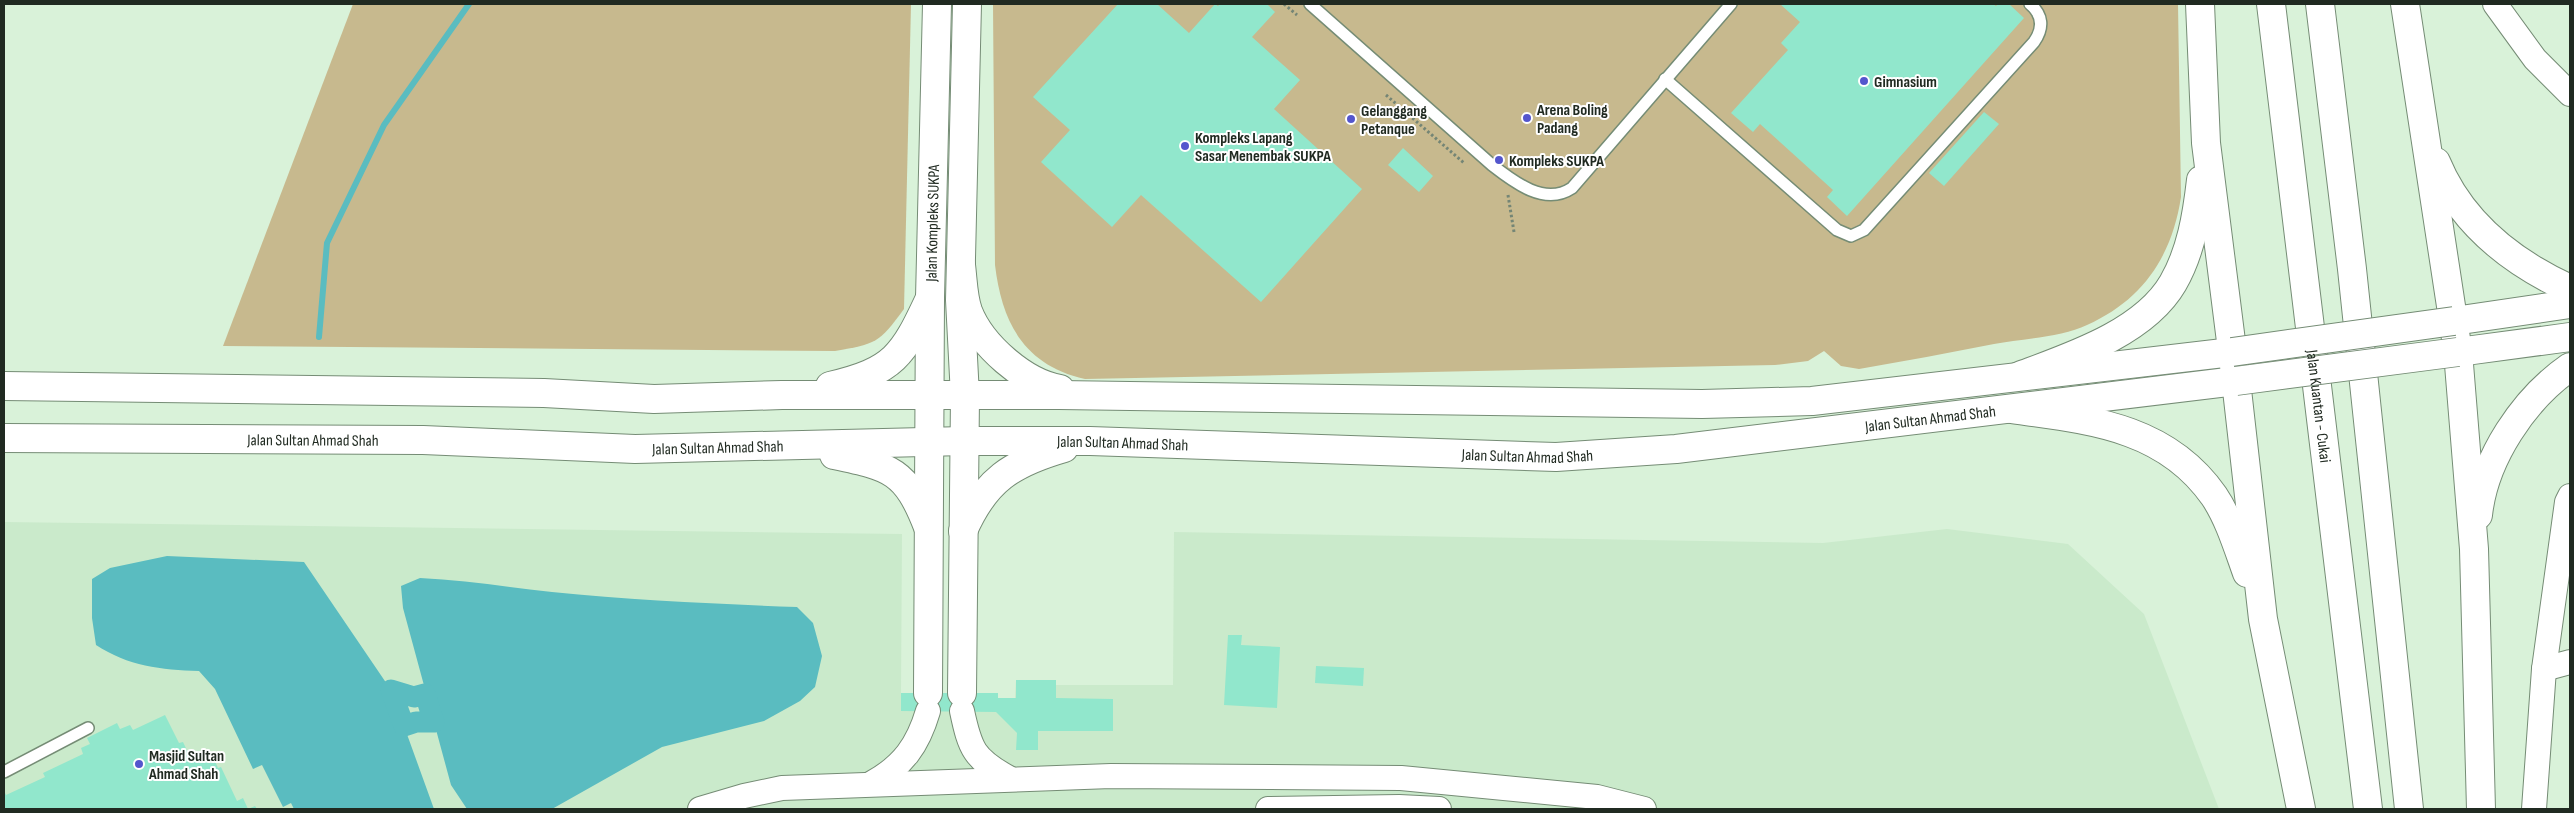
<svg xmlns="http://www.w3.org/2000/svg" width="2574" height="813" font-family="'Sofia Sans Condensed',sans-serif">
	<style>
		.built { fill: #caeacb }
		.green { fill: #c7b98e }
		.water { fill: #5abcc0 }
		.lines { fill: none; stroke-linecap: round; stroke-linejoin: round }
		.stream { stroke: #5abcc0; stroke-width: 6 }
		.canal { stroke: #5abcc0; stroke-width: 21 }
		.building { fill: #91e7cc }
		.service-casing { stroke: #758c75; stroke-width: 14 }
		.minor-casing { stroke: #758c75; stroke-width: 26 }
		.tertiary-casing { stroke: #758c75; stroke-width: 30 }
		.secondary-casing { stroke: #758c75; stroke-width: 30 }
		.trunk-casing { stroke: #758c75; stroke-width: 30 }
		.path { stroke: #748575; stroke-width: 3; stroke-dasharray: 2.5 2.5; stroke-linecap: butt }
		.service { stroke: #fff; stroke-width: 11 }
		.minor { stroke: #fff; stroke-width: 24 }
		.tertiary { stroke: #fff; stroke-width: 28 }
		.secondary { stroke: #fff; stroke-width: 28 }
		.trunk { stroke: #fff; stroke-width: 28 }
		.secondary-bridge-casing { stroke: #758c75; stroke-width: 30; stroke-linecap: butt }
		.secondary-bridge { stroke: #fff; stroke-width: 28 }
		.poi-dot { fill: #5456cd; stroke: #fff; stroke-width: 2 }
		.labels { text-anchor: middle; stroke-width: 4; stroke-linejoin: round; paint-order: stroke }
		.poi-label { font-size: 16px; font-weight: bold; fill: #202a21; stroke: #fff; text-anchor: start }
		.street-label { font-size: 16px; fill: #202a21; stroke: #fff }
	</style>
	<rect width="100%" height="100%" fill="#d9f2d9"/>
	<path class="built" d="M4 522 902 534 901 693 998 698H1015L1016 680H1056V685H1173L1174 532 1823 543 1947 529 2068 544 2144 614 2219 809H4Z"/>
	<g class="green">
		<path d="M353 4H911L904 309C879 343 876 344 835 351L223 346Z"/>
		<path d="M993 4H2178L2181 197C2172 256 2143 300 2087 325 2062 337 2022 339 1994 344 1949 353 1904 361 1859 369L1841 366 1824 351 1808 361 1775 365 1085 379C1024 365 1002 323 995 265Z"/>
	</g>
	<g class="water">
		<path d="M167 556 304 562 391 690 434 809H294L291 803 283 807 262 765 253 769 215 689 199 671C161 670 128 666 96 645L92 618V579L110 568Z"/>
		<path d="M420 578C464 580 507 587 552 592 633 600 715 604 797 607L813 623 822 656 815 687 800 701 764 721 662 747 552 809H467L451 785 403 608 401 586Z"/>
	</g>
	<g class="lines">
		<path class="stream" d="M319 337 327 243 384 125 469 4"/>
		<path class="canal" d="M391 690 414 697 425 694 434 722H416L404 726Z"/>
	</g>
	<g class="building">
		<path d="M1118 4H1157L1189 33 1215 4 1218 6 1220 4H1267L1275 12 1252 37 1300 80 1274 109 1362 189 1261 302 1141 195 1112 227 1041 162 1070 130 1033 97Z"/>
		<path d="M1780 4H1993L1996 6 1998 4H2009L2024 18 1847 216 1827 197 1833 190 1760 124 1753 132 1731 113 1788 50 1781 43 1800 22Z"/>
		<path d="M1984 112 1999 124 1944 186 1929 173Z"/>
		<path d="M1403 148 1433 176 1419 192 1388 165Z"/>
		<path d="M1228 635H1242L1241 645 1280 647 1277 708 1224 705Z"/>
		<path d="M1316 666 1364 668 1363 686 1315 683Z"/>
		<path d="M1016 680H1056V698L1113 699V731H1038V750H1016L1017 733 996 712 901 711V693H998V698H1016Z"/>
		<path d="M165 715 179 743 183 742 192 761 211 752 218 768 221 767 237 801 243 798 248 809 255 806 257 809H4V791L6 795 45 777 43 773 83 754 81 748 90 744 87 738 117 723 120 729 130 725 133 730Z"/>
	</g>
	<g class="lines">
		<g class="service-casing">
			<g id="service">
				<path d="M1310 4 1492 165C1515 183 1545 206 1572 188L1731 4"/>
				<path d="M1665 79 1837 230 1851 236 1864 230 2034 42C2044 28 2043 15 2030 4"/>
				<path d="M4 772 88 728"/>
			</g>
		</g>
		<g class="minor-casing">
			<g id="minor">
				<path d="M2495 4 2535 59 2570 94"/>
				<path d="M2544 669 2570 662"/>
				<path d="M962 711C970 749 974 759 1009 778"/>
				<path d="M872 783C903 766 918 745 928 711"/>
				<path d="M700 809 744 796 782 788 1111 776 1401 778 1597 797 1644 809"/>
				<path d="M1268 809 1399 807 1439 809"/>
				<path d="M2534 809 2544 669 2567 502 2570 496"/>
			</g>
		</g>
		<g class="tertiary-casing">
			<g id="tertiary">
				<path id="s1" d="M928 693 930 298 937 4"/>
				<path d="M962 693 965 396 960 300 967 4"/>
			</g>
		</g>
		<g class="secondary-casing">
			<g id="secondary">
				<path d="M961 265C963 281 963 297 968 311 981 345 1024 383 1060 389"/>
				<path d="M2454 321 2570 304"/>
				<path d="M2458 352 2570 337"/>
				<path d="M4 386 544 393 654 399 782 395H1059L1702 404 1812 401 2232 352"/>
				<path d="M830 386C894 371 903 356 930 298"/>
				<path id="s2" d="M4 438 423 440 635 449 964 441H1090L1556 457 1676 449 2236 381"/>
				<path d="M834 455C891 467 906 470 928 527"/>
				<path d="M963 531C985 480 1012 463 1064 448"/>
			</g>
		</g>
		<g class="trunk-casing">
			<g id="trunk">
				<path d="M2200 4 2206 143 2236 381 2263 619 2301 809"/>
				<path id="s3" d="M2271 4 2368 809"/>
				<path d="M2320 4 2352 269 2409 809"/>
				<path d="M2405 4 2458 352 2474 549 2481 809"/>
				<path d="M2436 162C2461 223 2513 263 2570 289"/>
				<path d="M2019 376C2070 357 2144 333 2173 283 2191 252 2197 215 2201 180"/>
				<path d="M2011 409C2089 420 2165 426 2214 496 2229 518 2238 548 2247 573"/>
				<path d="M2478 515C2484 458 2524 399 2570 367"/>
			</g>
		</g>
		<g class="path">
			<path d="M1284 4 1297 15"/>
			<path d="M1386 95 1464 163"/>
			<path d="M1508 195 1514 232"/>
		</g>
		<use href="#service" class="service"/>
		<use href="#minor" class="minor"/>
		<use href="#tertiary" class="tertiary"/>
		<use href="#secondary" class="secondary"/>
		<use href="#trunk" class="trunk"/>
		<g class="secondary-bridge-casing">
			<g id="secondary-bridge">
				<path d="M2232 352 2454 321"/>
				<path d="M2236 381 2458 352"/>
			</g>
		</g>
		<use href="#secondary-bridge" class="secondary-bridge"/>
	</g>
	<g class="poi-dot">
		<circle cx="1864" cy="81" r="5"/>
		<circle cx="1527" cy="118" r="5"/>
		<circle cx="1351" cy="119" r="5"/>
		<circle cx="1185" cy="146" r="5"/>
		<circle cx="1499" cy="160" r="5"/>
		<circle cx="139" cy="764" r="5"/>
	</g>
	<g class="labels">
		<g class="poi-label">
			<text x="1874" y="87">Gimnasium</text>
			<text x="1537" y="115">Arena Boling<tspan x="1537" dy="18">Padang</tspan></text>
			<text x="1361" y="116">Gelanggang<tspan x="1361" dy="18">Petanque</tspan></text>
			<text x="1195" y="143">Kompleks Lapang<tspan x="1195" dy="18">Sasar Menembak SUKPA</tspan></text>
			<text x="1509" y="166">Kompleks SUKPA</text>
			<text x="149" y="761">Masjid Sultan<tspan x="149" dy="18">Ahmad Shah</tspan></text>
		</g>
		<g class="street-label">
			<text dy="6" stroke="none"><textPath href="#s1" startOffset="470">Jalan Kompleks SUKPA</textPath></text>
			<text dy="6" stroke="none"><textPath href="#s3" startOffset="405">Jalan Kuantan - Cukai</textPath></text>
			<text dy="6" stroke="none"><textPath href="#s2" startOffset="1929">Jalan Sultan Ahmad Shah</textPath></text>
			<text dy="6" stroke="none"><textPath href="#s2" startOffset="309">Jalan Sultan Ahmad Shah</textPath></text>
			<text dy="6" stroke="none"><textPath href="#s2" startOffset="1119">Jalan Sultan Ahmad Shah</textPath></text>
			<text dy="6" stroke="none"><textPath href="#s2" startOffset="714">Jalan Sultan Ahmad Shah</textPath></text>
			<text dy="6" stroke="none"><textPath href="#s2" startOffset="1524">Jalan Sultan Ahmad Shah</textPath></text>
		</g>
	</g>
	<rect width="2574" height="813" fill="none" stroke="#202a21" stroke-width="10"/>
</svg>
